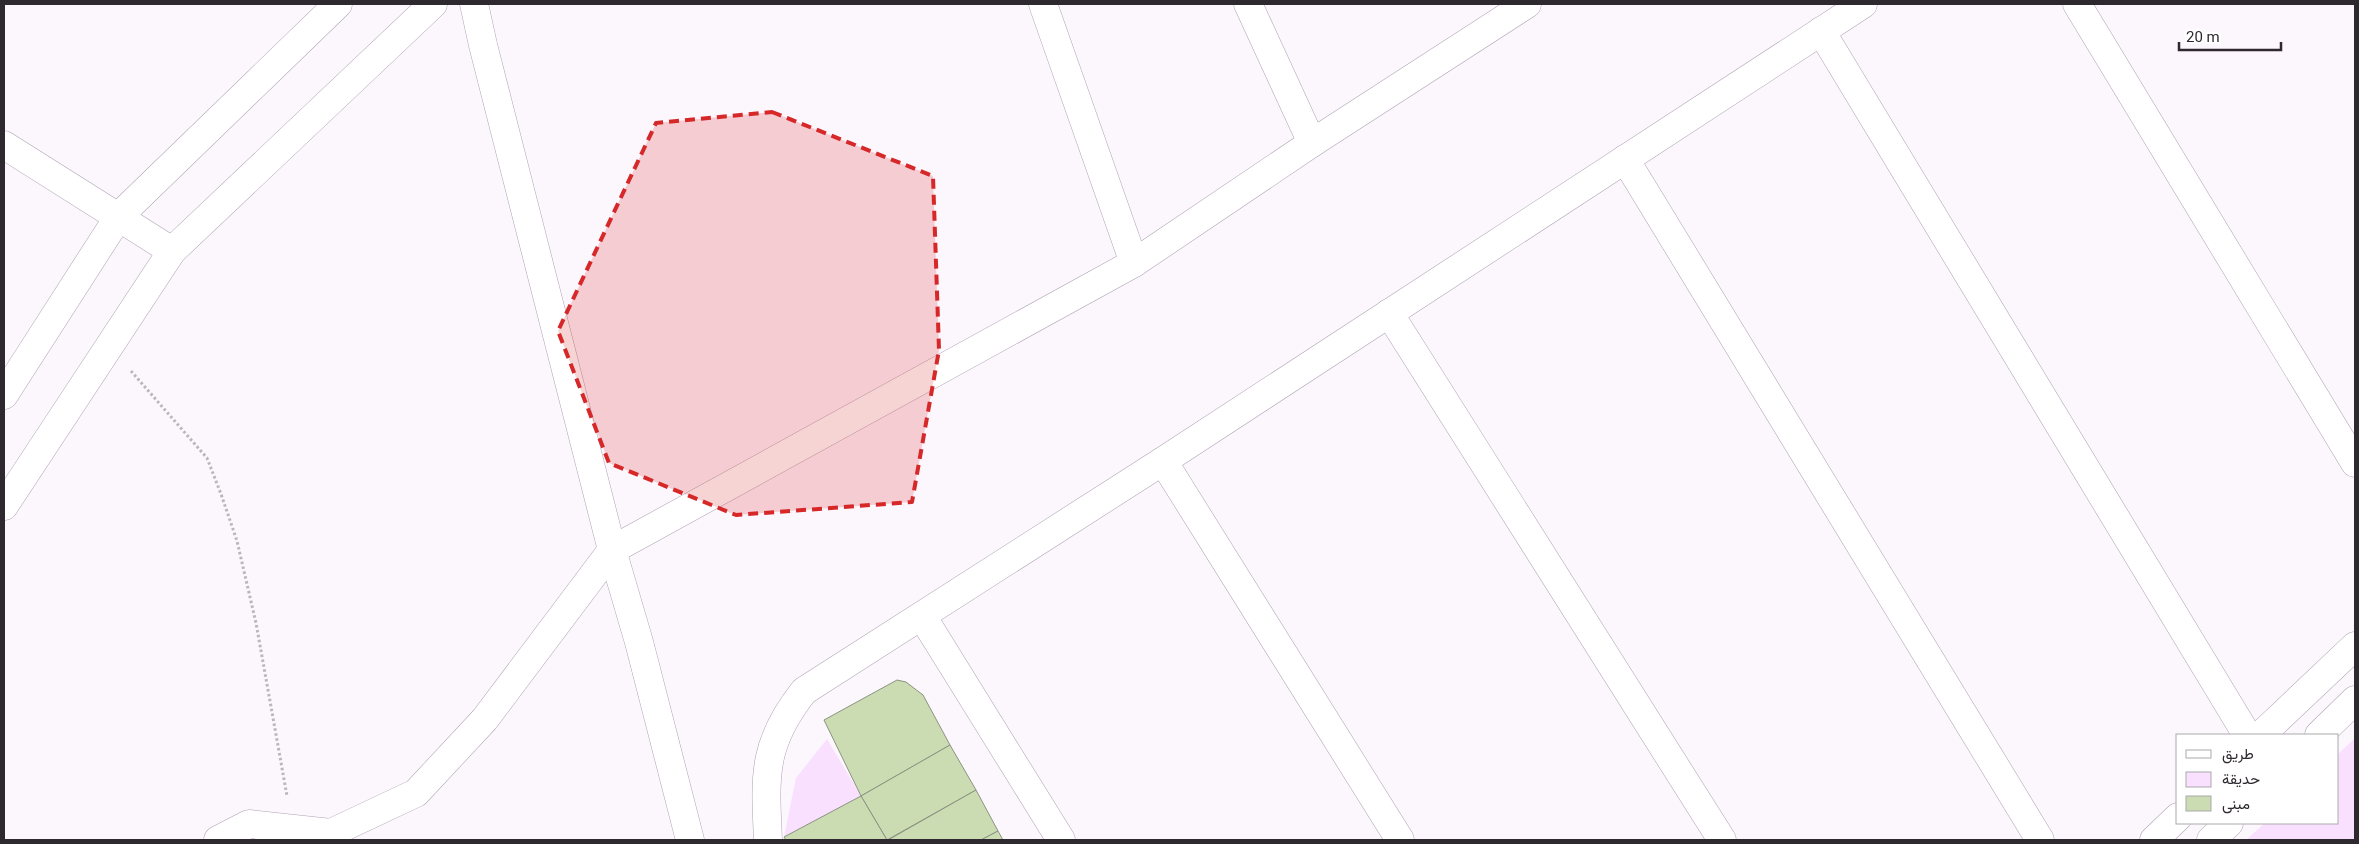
<svg xmlns="http://www.w3.org/2000/svg" width="2359" height="844" font-family="Roboto,Vazirmatn,sans-serif">
	<style>
		.green { fill: #f9e0ff }
		.building { fill: #cbdcb3; stroke: #8b9380 }
		.lines { fill: none; stroke-linecap: round; stroke-linejoin: round }
		.minor-casing { stroke: #afa2b3; stroke-width: 29 }
		.major-casing { stroke: #afa2b3; stroke-width: 29 }
		.path { stroke: #bbb5bc; stroke-width: 3; stroke-dasharray: 2.5 2.5; stroke-linecap: butt }
		.minor { stroke: #fff; stroke-width: 28 }
		.major { stroke: #fff; stroke-width: 28 }
		.marked { fill: #d62828; fill-opacity: 0.2; stroke: #d62828; stroke-width: 4; stroke-dasharray: 10 6; stroke-linejoin: round }
	</style>
	<rect width="100%" height="100%" fill="#fcf6fd"/>
	<g class="green">
		<path d="M2355 738V840H2246L2265 823H2338V754Z"/>
		<path d="M827 739 861 796 784 837 796 778Z"/>
	</g>
	<g class="building">
		<path d="M897 680 906 682 923 695 950 745 861 796 824 720Z"/>
		<path d="M950 745 976 790 887 840 861 796Z"/>
		<path d="M976 790 998 831 981 840H888Z"/>
		<path d="M861 796 887 840H786L784 837Z"/>
		<path d="M998 831 1003 840H981Z"/>
	</g>
	<g class="lines">
		<g class="minor-casing">
			<g id="minor">
				<path d="M1043 4 1134 263"/>
				<path d="M1248 4 1312 143"/>
				<path d="M2077 4 2355 463"/>
				<path d="M1821 31 2247 735"/>
				<path d="M4 145 172 251"/>
				<path d="M1625 159 2040 840"/>
				<path d="M1389 313 1722 840"/>
				<path d="M1163 461 1400 840"/>
				<path d="M922 616 1061 840"/>
				<path d="M2261 735 2355 646"/>
				<path d="M2319 735 2355 700"/>
				<path d="M218 840 249 824 331 833 416 793 485 719 612 550 1134 263 1312 143 1527 4"/>
				<path d="M768 840C765 776 762 744 804 691L1163 461 1863 4"/>
				<path d="M2154 840 2178 817"/>
				<path d="M2211 840 2229 823"/>
			</g>
		</g>
		<g class="major-casing">
			<g id="major">
				<path d="M474 4 483 45 612 550 639 642 690 840"/>
				<path d="M4 395 119 216 338 4"/>
				<path d="M4 506 172 251 433 4"/>
			</g>
		</g>
		<path class="path" d="M131 371 207 458 221 494 237 541 256 623 287 796"/>
		<use href="#minor" class="minor"/>
		<use href="#major" class="major"/>
	</g>
	<path class="marked" d="M772 112 933 176 939 350 912 502 736 515 609 463 558 331 656 123Z"/>
	<rect width="2359" height="844" fill="none" stroke="#2e282f" stroke-width="10"/>
	<rect x="2176" y="734" width="162" height="90" fill="#ffffff" stroke="#aba9ac"/>
	<rect x="2186" y="750" width="25" height="8" fill="#ffffff" stroke="#aba9ac"/>
	<text x="2222" y="759" font-size="15" fill="#2e282f">طريق</text>
	<rect x="2186" y="772" width="25" height="15" fill="#f9e0ff" stroke="#aba9ac"/>
	<text x="2222" y="784" font-size="15" fill="#2e282f">حديقة</text>
	<rect x="2186" y="796" width="25" height="15" fill="#cbdcb3" stroke="#aba9ac"/>
	<text x="2222" y="809" font-size="15" fill="#2e282f">مبنى</text>
	<path d="M2179 42v8h102v-8" fill="none" stroke="#2e282f" stroke-width="2.5"/>
	<text x="2186" y="42" font-size="15" fill="#2e282f" stroke="#ffffff" stroke-width="4" paint-order="stroke">20 m</text>
</svg>
